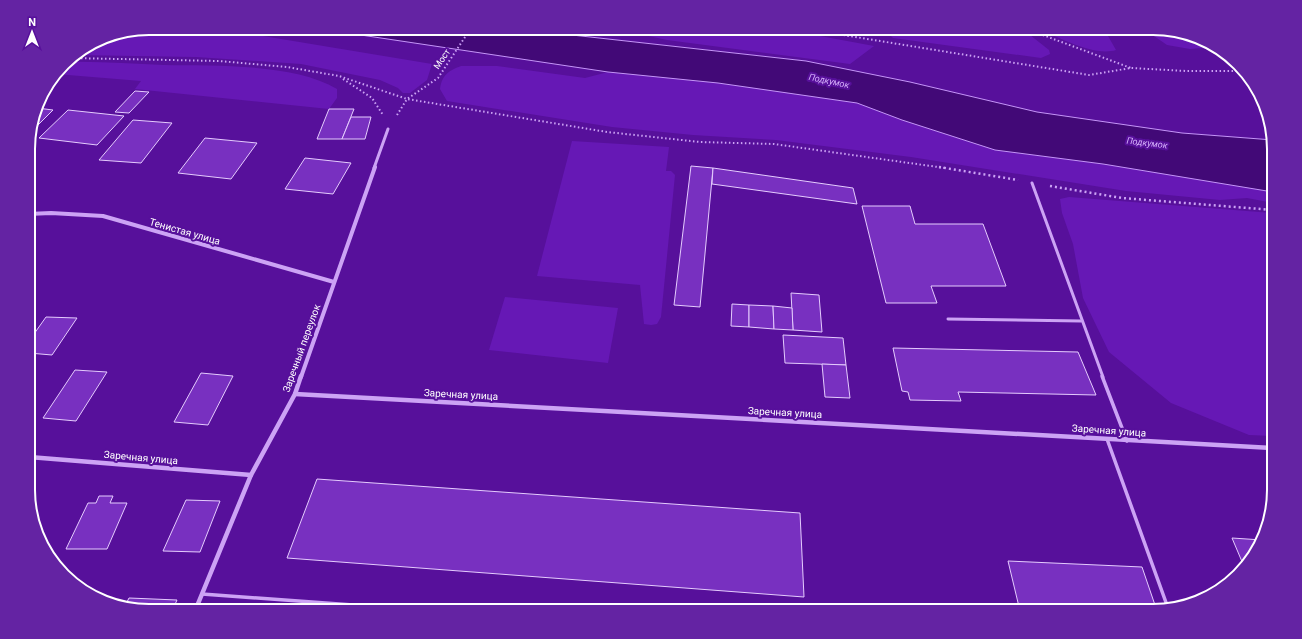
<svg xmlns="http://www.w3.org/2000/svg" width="1302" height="639" font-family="Roboto,sans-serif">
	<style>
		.green { fill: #6618b5 }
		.water { fill: #420977; stroke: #c595f8 }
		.building { fill: #7830c0; stroke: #e5ccfe }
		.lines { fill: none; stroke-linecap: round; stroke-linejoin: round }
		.path-far1 { stroke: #cca3f5; stroke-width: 2; stroke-dasharray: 1.5 2.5; stroke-linecap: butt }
		.path { stroke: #cca3f5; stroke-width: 2.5; stroke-dasharray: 2 3; stroke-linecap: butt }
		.lane-far1 { stroke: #cca3f5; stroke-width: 3 }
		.lane { stroke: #cca3f5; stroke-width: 3.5 }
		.street-far2 { stroke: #cca3f5; stroke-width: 3 }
		.street-far1 { stroke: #cca3f5; stroke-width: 4 }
		.street { stroke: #cca3f5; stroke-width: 4.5 }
		.labels { text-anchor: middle; stroke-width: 4; stroke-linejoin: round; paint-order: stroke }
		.far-street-label { font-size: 9px; fill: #fff; stroke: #57109b }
		.far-water-label { font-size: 9px; font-style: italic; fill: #d5b0fb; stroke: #57109b }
		.street-label { font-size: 10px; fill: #fff; stroke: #57109b }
		.rim { fill: none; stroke: #fff; stroke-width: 2 }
	</style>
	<rect width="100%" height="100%" fill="#57109b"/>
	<g class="green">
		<path d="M149 28H214L432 64 427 80 410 93H403L398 88 380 80 301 64 196 57 73 55 103 37Z"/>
		<path d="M584 28H777L874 46 850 64 667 40 621 30Z"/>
		<path d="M900 28H1018L1025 31 1049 50 1050 54 1041 58 893 38 889 34 890 31Z"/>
		<path d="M1037 28H1153L1206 40 1224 54 1202 48 1190 49 1167 45 1154 36 1131 32 1108 36 1116 50C1094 57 1058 37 1037 28Z"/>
		<path d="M66 62C99 61 131 64 164 65 215 66 294 63 337 89V98L329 109 135 89 141 81 56 74Z"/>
		<path d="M461 66H497L585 78 608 72 718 83 857 103 902 120 995 150 1103 164 1273 192V203L1247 198 1220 200 1126 191 911 157 776 140 693 135 612 127 447 101 440 89C442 75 448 71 461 66Z"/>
		<path d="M572 141 669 147 666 171H671L675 175 661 317 657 324 651 325 644 324 640 285 537 276Z"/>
		<path d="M1069 197 1273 213 1274 436 1249 435 1171 403 1109 352 1083 298 1073 244 1062 213 1060 199Z"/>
		<path d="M505 297 618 308 608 363 489 350Z"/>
	</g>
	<path class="water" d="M314 28H509L806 61 910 82 1037 112 1182 133 1273 140V192L1103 164 995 150 902 120 857 103 718 83 608 72Z"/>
	<g class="building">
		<path d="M135 91 149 92 129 113 115 112Z"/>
		<path d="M37 108 53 110 30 133Z"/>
		<path d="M329 109H354L342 139H317Z"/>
		<path d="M68 110 124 116 97 145 39 138Z"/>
		<path d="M351 117H371L365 139H342Z"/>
		<path d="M133 120 172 123 141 163 99 160Z"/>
		<path d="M205 138 257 143 231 179 178 173Z"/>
		<path d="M305 158 351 163 333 194 285 189Z"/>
		<path d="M691 166 713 168 700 307 674 305Z"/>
		<path d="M713 168 853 188 857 204 712 184Z"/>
		<path d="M862 206H910L915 224H983L1006 286H931L937 303H886Z"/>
		<path d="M791 293 819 295 822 332 793 330Z"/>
		<path d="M732 304 749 305V327L731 326Z"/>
		<path d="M749 305 773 306 774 329 749 327Z"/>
		<path d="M773 306 792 308 793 330 774 329Z"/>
		<path d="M46 317 77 318 52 355 29 353V341Z"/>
		<path d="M783 335 843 338 846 365 785 363Z"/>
		<path d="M893 348 1078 352 1096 395 958 392 961 401 910 400 908 392 902 391Z"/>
		<path d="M822 364 846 365 850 398 825 397Z"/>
		<path d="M75 370 107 372 76 421 43 418Z"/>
		<path d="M201 373 233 376 208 425 174 422Z"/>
		<path d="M317 479 800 513 804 597 287 558Z"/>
		<path d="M99 496H113L110 503H127L107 549H66L88 503H96Z"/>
		<path d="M186 500 220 501 200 552 163 551Z"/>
		<path d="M1232 538 1262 540V543L1243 564Z"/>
		<path d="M1008 561 1142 567 1157 611H1020Z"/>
		<path d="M129 598 177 600 172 611H149L125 606Z"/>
		<path d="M909 606 1020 611H909Z"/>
	</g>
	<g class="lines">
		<g class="path-far1">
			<path d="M800 28 1089 75 1131 68 1186 71H1244"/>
			<path d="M1024 28 1131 68"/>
			<path d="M848 35 873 28"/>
			<path d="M69 58 219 61 287 67 339 76 407 99 607 132 700 142 774 144 945 168"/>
			<path d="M343 79 372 98 383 115"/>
			<path d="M397 115 407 99 438 78 471 28"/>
		</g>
		<g class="path">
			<path d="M939 167 1018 180"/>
			<path d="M1050 186 1122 198 1273 210"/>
		</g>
		<g class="lane-far1">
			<path d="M1032 183 1103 377"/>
			<path d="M948 319 1081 321"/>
		</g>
		<g class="lane">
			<path d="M1102 376 1127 441"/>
			<path d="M1107 439 1168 608"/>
			<path d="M202 594 435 611"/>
		</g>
		<path class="street-far2" d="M374 168 388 129"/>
		<g class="street-far1">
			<path d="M28 214 51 213 103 216 334 282"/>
			<path d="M301 377 375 167"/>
		</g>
		<g class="street">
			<path d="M295 394 1274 448"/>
			<path d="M29 457 251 475"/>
			<path d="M195 611 251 475 295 394 301 376"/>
		</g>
	</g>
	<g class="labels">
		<g class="far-street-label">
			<text transform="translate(442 59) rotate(-56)" y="3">Мост</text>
		</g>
		<g class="far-water-label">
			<text transform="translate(829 81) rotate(12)" y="3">Подкумок</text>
			<text transform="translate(1147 143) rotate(7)" y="3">Подкумок</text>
		</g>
		<g class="street-label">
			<text transform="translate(185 231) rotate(16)" y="4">Тенистая улица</text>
			<text transform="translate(301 348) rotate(-70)" y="4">Заречный переулок</text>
			<text transform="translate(461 394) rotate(3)" y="4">Заречная улица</text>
			<text transform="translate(785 412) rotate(3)" y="4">Заречная улица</text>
			<text transform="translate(1109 430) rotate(4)" y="4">Заречная улица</text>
			<text transform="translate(141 457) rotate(5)" y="4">Заречная улица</text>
		</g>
	</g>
	<path d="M0 0H1302V639H0ZM149 35H1153A114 114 0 0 1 1267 149V490A114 114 0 0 1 1153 604H149A114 114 0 0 1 35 490V149A114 114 0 0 1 149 35Z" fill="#6423a3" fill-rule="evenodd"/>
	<path class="rim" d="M149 35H1153A114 114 0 0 1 1267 149V490A114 114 0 0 1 1153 604H149A114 114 0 0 1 35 490V149A114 114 0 0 1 149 35Z"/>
	<g transform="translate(32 32)" stroke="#57109b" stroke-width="3" paint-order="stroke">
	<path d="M0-3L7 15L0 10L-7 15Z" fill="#ffffff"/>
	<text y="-6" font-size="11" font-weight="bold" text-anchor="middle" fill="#ffffff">N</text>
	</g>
</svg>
